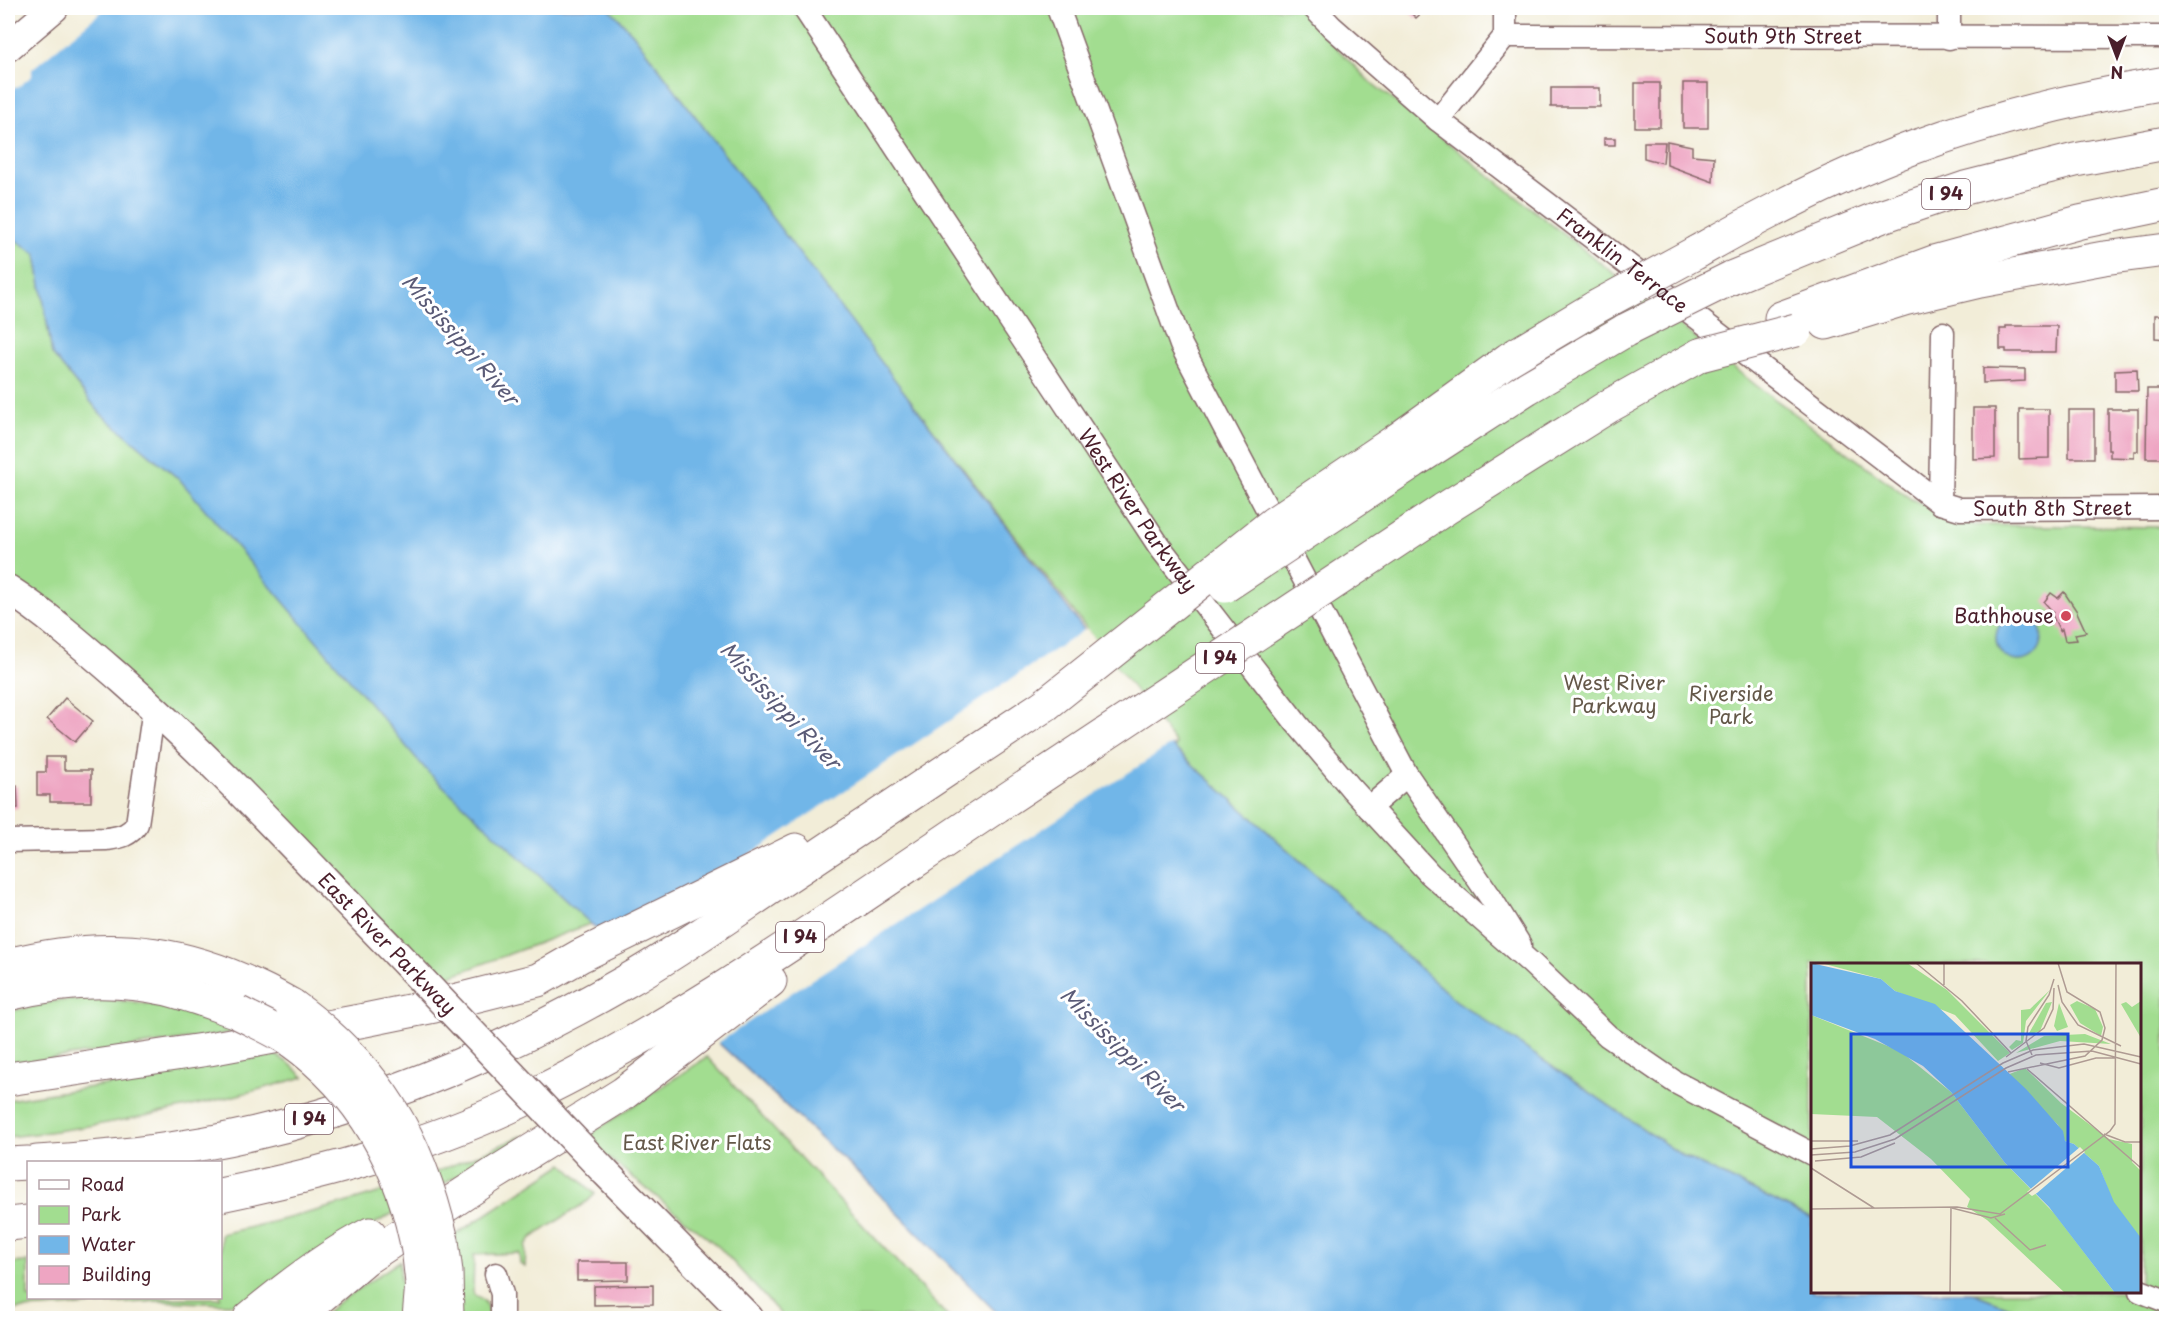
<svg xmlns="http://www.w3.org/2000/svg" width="2174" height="1326" font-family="'Playpen Sans',sans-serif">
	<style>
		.green { fill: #a2dd90; stroke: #767e5e; stroke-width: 1.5 }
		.water { fill: #71b6e8; stroke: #5e6a8a; stroke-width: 1.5 }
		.pier { fill: #f2edd8 }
		.building { fill: #eea5c2 }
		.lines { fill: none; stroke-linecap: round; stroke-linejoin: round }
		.minor-casing { stroke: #856768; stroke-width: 25 }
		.tertiary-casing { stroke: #856768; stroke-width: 31 }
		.motorway-casing { stroke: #856768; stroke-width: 35 }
		.minor { stroke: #fff; stroke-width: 22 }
		.tertiary { stroke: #fff; stroke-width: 28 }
		.motorway { stroke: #fff; stroke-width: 33 }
		.tertiary-bridge-casing { stroke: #856768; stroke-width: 31; stroke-linecap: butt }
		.motorway-bridge-casing { stroke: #856768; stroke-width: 35; stroke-linecap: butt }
		.tertiary-bridge { stroke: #fff; stroke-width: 28 }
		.motorway-bridge { stroke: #fff; stroke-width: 33 }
		.poi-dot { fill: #d1495b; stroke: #fff; stroke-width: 2 }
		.labels { text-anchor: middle; stroke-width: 6; stroke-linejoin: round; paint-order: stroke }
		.shield { fill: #fff; stroke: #80626b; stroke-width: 1.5 }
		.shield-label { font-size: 18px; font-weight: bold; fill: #4a1f2b }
		.street-label { font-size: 20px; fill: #4a1f2b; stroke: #fff }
		.poi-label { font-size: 20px; fill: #4a1f2b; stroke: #fff; text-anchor: end }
		.park-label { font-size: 20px; fill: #645849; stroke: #fff }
		.water-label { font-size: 21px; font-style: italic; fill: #5a5b77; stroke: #fff }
		.inset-road { fill: none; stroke: #af9b93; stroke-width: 1.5 }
		.view { fill: #1d4ed8; fill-opacity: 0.15; stroke: #1d4ed8; stroke-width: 3 }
		.inset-edge { fill: none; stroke: #4a1f2b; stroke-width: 3 }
	</style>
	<rect width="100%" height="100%" fill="#fff"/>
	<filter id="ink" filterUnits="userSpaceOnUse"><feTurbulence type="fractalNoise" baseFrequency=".0167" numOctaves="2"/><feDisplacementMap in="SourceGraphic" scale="12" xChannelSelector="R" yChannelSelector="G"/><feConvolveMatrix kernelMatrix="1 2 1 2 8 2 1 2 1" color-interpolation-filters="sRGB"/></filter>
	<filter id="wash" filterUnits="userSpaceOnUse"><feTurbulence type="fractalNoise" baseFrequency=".008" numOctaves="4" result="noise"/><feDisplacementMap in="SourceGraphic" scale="24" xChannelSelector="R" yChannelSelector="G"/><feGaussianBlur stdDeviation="1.35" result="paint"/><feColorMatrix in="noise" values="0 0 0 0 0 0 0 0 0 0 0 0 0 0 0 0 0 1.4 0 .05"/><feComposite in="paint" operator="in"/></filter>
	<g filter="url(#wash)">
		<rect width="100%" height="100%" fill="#f2edd8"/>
		<g class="green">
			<path d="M609 8H1298L1368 80 1757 386 1911 499 1974 525 2166 527V1318H2038L1970 1292H2140V964H1812V1219L1683 1156 1455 1000 1173 747 1176 744 890 374 633 34Z"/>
			<path d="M8 239 17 241 36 254 52 354 100 413 180 480 614 915 437 981 8 579Z"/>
			<path d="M96 999C148 1001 191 1010 238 1032L27 1062H8V1012L55 1001Z"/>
			<path d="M276 1055 289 1063 304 1077C204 1106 110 1126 8 1137V1100L163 1076 166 1071Z"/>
			<path d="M707 1057 949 1318H784L720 1248 584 1138Z"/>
			<path d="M522 1136 523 1138 345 1241 248 1302 228 1304 160 1301 8 1310V1263L28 1262V1298H220L221 1234C274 1222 328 1209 381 1192 429 1176 475 1156 522 1136Z"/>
			<path d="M563 1164 595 1194 588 1201 531 1238 526 1245 525 1267 520 1264 519 1253 474 1255 473 1291 474 1295C486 1299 488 1306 488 1318H459L455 1235Z"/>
			<path d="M400 1261 402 1318H322L336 1304Z"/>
		</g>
		<g class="water">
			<path d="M8 8H609L633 34 1173 747 1455 1000 1683 1156 1812 1219V1292H1970L2038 1318H1002L858 1173 428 772 180 480 100 413 52 354 36 254 17 241 8 239Z"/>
			<circle cx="2019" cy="638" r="23"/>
		</g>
		<g class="pier">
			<path d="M8 8H106L32 69V76L18 87 8 90Z"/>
			<path d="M1087 628 1174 743 794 991 715 1045 603 940 676 904Z"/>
		</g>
		<g id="blocks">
			<g class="building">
				<path d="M1406 8H1427L1416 18Z"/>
				<rect x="1635" y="83" width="25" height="44"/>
				<rect x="1683" y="83" width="25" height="45"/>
				<rect x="1551" y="88" width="49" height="19"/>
				<rect x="1604" y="138" width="11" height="7"/>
				<path d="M1667 141 1692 146V155L1714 157 1713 182 1667 165Z"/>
				<path d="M1644 142H1665L1663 163 1644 158Z"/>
				<path d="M2155 315H2166V339L2155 338Z"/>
				<path d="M2006 326H2057L2056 352H2006V349H2000V329H2006Z"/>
				<path d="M1983 368 2025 369V381L1983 383Z"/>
				<path d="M2137 369 2138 391H2115V370Z"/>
				<path d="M2147 389H2166V458H2146Z"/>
				<path d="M1973 408H1995V458L1973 459Z"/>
				<path d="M2019 409H2049V458L2019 459Z"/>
				<path d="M2108 409H2138V451H2134V458L2110 457V450H2108Z"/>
				<rect x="2069" y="410" width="25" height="48"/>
				<path d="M2064 592 2076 610 2086 632 2075 634 2077 640 2065 641 2062 629 2060 631 2051 613 2053 612 2044 602 2051 593 2058 598Z"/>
				<path d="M65 698 93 721 75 742 47 719Z"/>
				<path d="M46 757H64V770H91V802H50V795H37V772H46Z"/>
				<path d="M17 786 18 808 8 809V787Z"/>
				<path d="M577 1262H628V1280L577 1281Z"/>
				<path d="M653 1285V1304L594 1305V1286Z"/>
			</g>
		</g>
	</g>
	<g filter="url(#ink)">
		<use href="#blocks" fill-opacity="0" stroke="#856768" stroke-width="1.5"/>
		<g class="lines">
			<g class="minor-casing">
				<g id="minor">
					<path id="s1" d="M804 8 1159 546 1297 724 1351 788 1430 874 1532 964 1608 1036 1675 1082 1812 1154"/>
					<path d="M1058 8 1181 345 1407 775 1491 898 1520 945"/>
					<path id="s2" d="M1314 8 1332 27 1438 120 1940 503 1960 509 2166 508"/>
					<path d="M1949 8V38"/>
					<path id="s3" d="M1505 36 2166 37"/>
					<path d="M1505 36V8"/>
					<path d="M1438 120 1505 36"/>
					<path d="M1940 503 1943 333"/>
					<path d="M1369 808 1407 775"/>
					<path d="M8 841 107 839C120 837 129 836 137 824L154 708"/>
					<path d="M496 1274 502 1294V1318"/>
					<path d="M2140 1291 2166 1301"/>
				</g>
			</g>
			<g class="tertiary-casing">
				<g id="tertiary">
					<path d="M8 47 54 8"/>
					<path d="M8 589C48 615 85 648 121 679 218 764 305 860 395 952"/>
					<path d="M604 1171 749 1318"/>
				</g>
			</g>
			<g class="motorway-casing">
				<g id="motorway">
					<path d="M1697 252C1767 212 1839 175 1915 147 1996 117 2081 97 2166 83"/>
					<path d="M1731 278 1880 217 1965 188 2075 160 2166 143"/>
					<path d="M1781 318 1934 262 2080 222 2166 204"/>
					<path d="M1826 323 1904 299 1980 281 2104 258 2166 250"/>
					<path d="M1397 440 1509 359 1596 307"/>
					<path d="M1411 463 1527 388 1626 330"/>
					<path d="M1443 510 1609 406 1700 355"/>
					<path d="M8 965C114 938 196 951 291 1005"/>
					<path d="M8 994C59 981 115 977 167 989 191 995 214 1004 237 1012"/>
					<path d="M8 1079 209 1049 365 1020 434 1006 538 980 580 956 796 850"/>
					<path d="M37 1162C111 1157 183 1150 255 1133 385 1103 510 1048 625 982 685 948 742 906 800 868 882 813 963 759 1045 705"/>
					<path d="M8 1164 28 1163"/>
					<path d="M220 1195C322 1174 425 1147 519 1102 687 1022 842 909 997 806"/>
					<path d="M8 1224 28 1222"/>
					<path d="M442 1241 446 1272 447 1318"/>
					<path d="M419 1256 422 1283 419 1318"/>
					<path d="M250 1318C287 1287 327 1256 370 1234"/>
					<path d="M295 1318 365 1259 491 1176 624 1093 770 981"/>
				</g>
			</g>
			<use href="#minor" class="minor"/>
			<use href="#tertiary" class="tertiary"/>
			<use href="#motorway" class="motorway"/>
			<g class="tertiary-bridge-casing">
				<path id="tertiary-bridge" d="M395 952 604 1171"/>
			</g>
			<g class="motorway-bridge-casing">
				<g id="motorway-bridge">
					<path d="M1596 307 1697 252"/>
					<path d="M1626 330 1731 278"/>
					<path d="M1700 355 1796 330"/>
					<path d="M1225 586 1411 463"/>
					<path d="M1045 705 1274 523 1397 440"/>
					<path d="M997 806 1443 510"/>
					<path d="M291 1005C377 1067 419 1139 442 1241"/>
					<path d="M237 1012C254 1021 274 1029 290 1040 364 1093 404 1168 419 1256"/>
				</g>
			</g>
			<use href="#tertiary-bridge" class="tertiary-bridge"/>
			<use href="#motorway-bridge" class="motorway-bridge"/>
		</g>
	</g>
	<circle class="poi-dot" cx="2066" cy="616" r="6"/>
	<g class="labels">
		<g class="shield">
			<rect x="1922" y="179" width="48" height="30" rx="4.5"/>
			<rect x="1196" y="643" width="48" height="30" rx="4.5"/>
			<rect x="776" y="922" width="48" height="30" rx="4.5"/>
			<rect x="285" y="1104" width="48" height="30" rx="4.5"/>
		</g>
		<g class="shield-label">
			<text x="1946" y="200">I 94</text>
			<text x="1220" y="664">I 94</text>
			<text x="800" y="943">I 94</text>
			<text x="309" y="1125">I 94</text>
		</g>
		<g class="street-label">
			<text dy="7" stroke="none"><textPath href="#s3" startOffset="278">South 9th Street</textPath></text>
			<text dy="7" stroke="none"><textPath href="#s2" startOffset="399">Franklin Terrace</textPath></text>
			<text dy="7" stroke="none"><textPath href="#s2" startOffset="912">South 8th Street</textPath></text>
			<text dy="7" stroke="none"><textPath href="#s1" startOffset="603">West River Parkway</textPath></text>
			<text transform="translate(387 944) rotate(46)" y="7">East River Parkway</text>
		</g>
		<g class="poi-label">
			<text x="2054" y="623">Bathhouse</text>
		</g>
		<g class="park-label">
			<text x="1614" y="690">West River<tspan x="1614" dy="23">Parkway</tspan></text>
			<text x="1731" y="701">Riverside<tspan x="1731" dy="23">Park</tspan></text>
			<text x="697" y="1150">East River Flats</text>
		</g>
		<g class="water-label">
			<text transform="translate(460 340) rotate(49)" y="7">Mississippi River</text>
			<text transform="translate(780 706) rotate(47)" y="7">Mississippi River</text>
			<text transform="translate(1122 1050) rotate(45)" y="7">Mississippi River</text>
		</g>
	</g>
	<g transform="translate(1811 963)">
		<rect width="330" height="330" fill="#f2edd8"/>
		<path d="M10 0H96L136 27 199 90 187 98 144 52 84 28 70 16ZM239 27 215 58 212 80 201 87 198 84 205 77 210 78V47L219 46ZM266 38 284 46 292 64 290 73 269 60 259 42ZM330 38V75L310 41 315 39 321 44ZM241 39 229 68 217 72 235 40ZM248 40 257 64 246 68 243 63ZM0 52 89 88 140 129 194 200 243 250 304 330H254L176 257 156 244 159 236 120 196 66 154 0 151ZM274 71 300 81 249 78 205 90 233 73ZM214 105 250 140 298 176 321 181V199L330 208V278L304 244 288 203 263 181 254 178 247 162 196 112Z" fill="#a2dd90"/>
		<path d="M0 0 70 16 84 28 124 41 215 126 252 168 254 178 263 181 288 203 303 239 330 275V330H304L238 244 194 200 140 129 112 103 64 76 0 52Z" fill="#71b6e8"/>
		<path d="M269 184 274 189 226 230 221 233 216 229Z" fill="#f2edd8"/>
		<path class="inset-road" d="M105 0 151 38 200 90M133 22V0M247 22 251 39 267 62 310 83M221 92 215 78 217 64 238 32 243 16M195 94 233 65 242 46 243 25M229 100 248 105 285 95H305M216 106 330 205M197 109 274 93 291 77 294 65 289 49 256 29 247 0M293 171 314 179H330M0 178H47M0 186 39 183 79 172 192 100 222 87 273 81 330 94M0 192 44 189 84 176 195 105 225 92 281 88 330 101M4 198 50 194 84 180M0 205 63 245M141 245 180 255 194 251M0 246 146 244 189 251 299 168 304 161 305 0M184 255 219 287 235 282M139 330 140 245"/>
		<path class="view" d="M40 71H257V204H40Z"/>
		<rect width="330" height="330" class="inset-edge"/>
	</g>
	<rect width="2174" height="1326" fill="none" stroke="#fff" stroke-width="30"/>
	<rect x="27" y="1161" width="195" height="138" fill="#ffffff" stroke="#b7a5aa" stroke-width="1.5"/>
	<rect x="39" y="1180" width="30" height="9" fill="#ffffff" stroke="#b7a5aa" stroke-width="1.5"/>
	<text x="81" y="1191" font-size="18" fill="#4a1f2b">Road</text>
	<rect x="39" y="1206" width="30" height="18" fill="#a2dd90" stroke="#b7a5aa" stroke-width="1.5"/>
	<text x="81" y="1221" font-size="18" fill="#4a1f2b">Park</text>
	<rect x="39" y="1236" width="30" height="18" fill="#71b6e8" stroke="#b7a5aa" stroke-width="1.5"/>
	<text x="81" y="1251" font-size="18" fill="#4a1f2b">Water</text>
	<rect x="39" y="1266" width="30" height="18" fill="#eea5c2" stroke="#b7a5aa" stroke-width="1.5"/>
	<text x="81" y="1281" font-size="18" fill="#4a1f2b">Building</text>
	<g transform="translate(2117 57) rotate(180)" stroke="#ffffff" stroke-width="4.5" paint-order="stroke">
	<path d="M0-4.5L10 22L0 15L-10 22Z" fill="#4a1f2b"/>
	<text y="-9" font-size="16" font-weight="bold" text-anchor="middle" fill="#4a1f2b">N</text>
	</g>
</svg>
